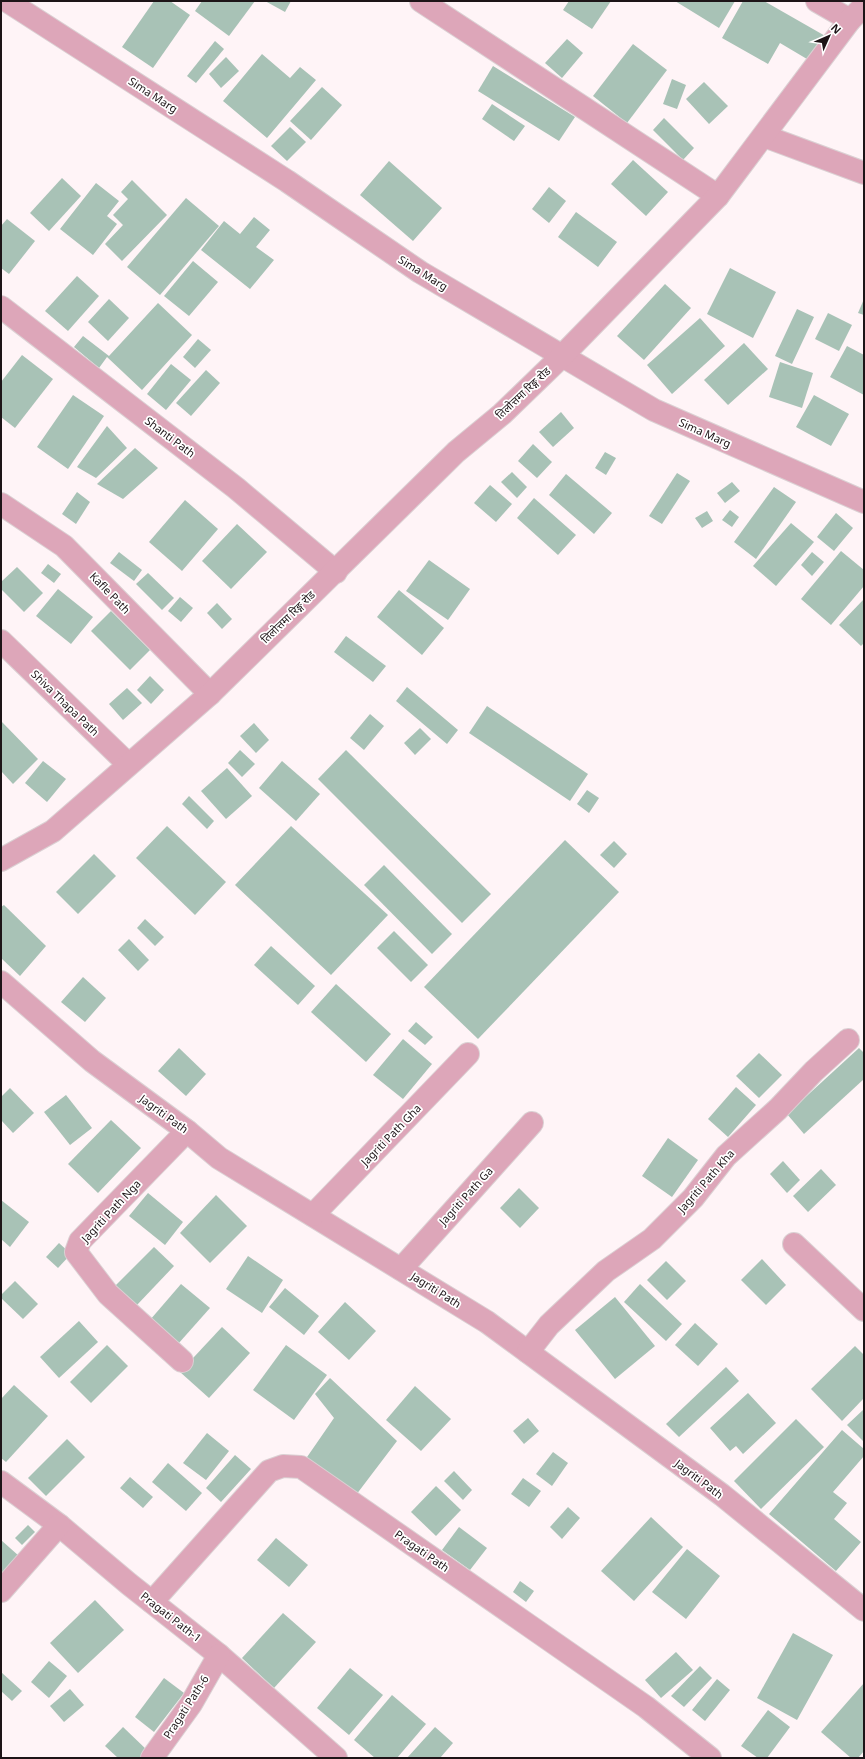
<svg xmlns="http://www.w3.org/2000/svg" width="865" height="1759" font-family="'Noto Sans','Noto Sans Devanagari',sans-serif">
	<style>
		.building { fill: #a8c2b6 }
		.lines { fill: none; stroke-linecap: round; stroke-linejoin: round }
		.minor-casing { stroke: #dbd0d3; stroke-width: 24 }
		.minor { stroke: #dda6b9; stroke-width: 22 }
		.labels { text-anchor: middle; stroke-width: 3.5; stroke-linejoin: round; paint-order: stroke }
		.street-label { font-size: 11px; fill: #1d1417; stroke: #fff }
	</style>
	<rect width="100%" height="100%" fill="#fff4f7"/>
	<g class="building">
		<path d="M154 1H170L190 15 153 68 122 47Z"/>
		<path d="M202 1H255L229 36 195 11Z"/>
		<path d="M265 1H291L285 12Z"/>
		<path d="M569 1H611L592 29 563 10Z"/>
		<path d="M675 1H735L719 28Z"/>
		<path d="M743 1H764L827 37 812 62 780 43 768 64 722 38Z"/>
		<path d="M567 39 583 53 562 78 545 63Z"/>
		<path d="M215 41 224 49 196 83 187 76Z"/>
		<path d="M633 44 667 70 627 123 593 96Z"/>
		<path d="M262 54 290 78 300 67 316 80 267 138 223 101Z"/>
		<path d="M226 57 239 71 221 88 209 74Z"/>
		<path d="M493 66 575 117 559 141 478 91Z"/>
		<path d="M672 79 686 85 677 109 663 104Z"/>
		<path d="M704 82 728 106 709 124 686 99Z"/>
		<path d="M322 87 342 105 311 140 290 121Z"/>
		<path d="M492 104 525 126 514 141 482 119Z"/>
		<path d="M664 118 694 148 683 160 653 130Z"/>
		<path d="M290 127 306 142 287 161 271 146Z"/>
		<path d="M633 160 668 192 646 216 611 184Z"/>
		<path d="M389 161 442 208 413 241 360 195Z"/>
		<path d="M62 178 81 196 49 231 30 213Z"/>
		<path d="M132 180 167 215 122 261 105 244 123 225 113 215 128 199 121 192Z"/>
		<path d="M96 183 119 201 107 216 117 224 93 255 60 229Z"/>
		<path d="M549 187 566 201 549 223 532 209Z"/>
		<path d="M186 198 219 226 160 295 127 267Z"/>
		<path d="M576 212 617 242 598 267 558 237Z"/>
		<path d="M254 217 270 230 256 247 274 260 250 289 201 250 224 221 240 234Z"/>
		<path d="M7 219 35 241 9 274 1 268V226Z"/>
		<path d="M193 261 218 282 189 316 164 296Z"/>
		<path d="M730 268 776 292 753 338 707 314Z"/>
		<path d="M77 276 99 296 68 331 45 311Z"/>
		<path d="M665 284 691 308 644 360 617 336Z"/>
		<path d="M109 299 129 318 108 341 88 322Z"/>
		<path d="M864 299V315L858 313Z"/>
		<path d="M158 303 192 335 142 390 107 357 99 368 74 347 83 336 109 356Z"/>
		<path d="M797 309 814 317 792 364 775 356Z"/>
		<path d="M828 313 852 325 839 351 815 339Z"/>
		<path d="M700 318 725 346 672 394 647 365Z"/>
		<path d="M198 339 211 350 195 368 183 357Z"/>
		<path d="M744 343 768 369 728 405 704 380Z"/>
		<path d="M847 346 864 355V395L830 377Z"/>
		<path d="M22 355 53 379 15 428 1 417V382Z"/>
		<path d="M780 362 813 373 802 408 769 397Z"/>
		<path d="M171 364 191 380 166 410 147 394Z"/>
		<path d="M206 370 220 383 191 416 176 403Z"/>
		<path d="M73 395 104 416 68 469 37 447Z"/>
		<path d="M814 395 849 414 831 446 796 427Z"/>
		<path d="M561 412 574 428 553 447 539 432Z"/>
		<path d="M107 426 127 448 96 478 77 467Z"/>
		<path d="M533 444 552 462 537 478 518 461Z"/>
		<path d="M135 448 158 468 123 499 97 484Z"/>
		<path d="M605 452 616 458 606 475 595 468Z"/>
		<path d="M512 472 527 487 517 498 501 482Z"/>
		<path d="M677 473 690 481 662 524 649 516Z"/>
		<path d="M566 474 612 513 594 534 549 495Z"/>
		<path d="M732 482 740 491 725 503 717 493Z"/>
		<path d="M490 485 512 504 496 522 474 503Z"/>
		<path d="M774 487 796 502 756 559 734 542Z"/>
		<path d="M77 492 90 502 76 524 62 514Z"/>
		<path d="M534 498 576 535 558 555 517 518Z"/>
		<path d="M185 500 218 529 182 571 149 542Z"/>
		<path d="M730 510 739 517 732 527 722 520Z"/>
		<path d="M707 511 713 521 702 528 695 518Z"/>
		<path d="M836 513 853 528 834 551 817 537Z"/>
		<path d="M791 523 814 542 776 586 753 566Z"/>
		<path d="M237 524 267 552 231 589 202 561Z"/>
		<path d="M841 551 864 570V586L831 625 801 599Z"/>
		<path d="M119 552 142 570 134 581 110 563Z"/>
		<path d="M812 552 824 562 812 576 801 565Z"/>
		<path d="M429 560 470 589 448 620 406 591Z"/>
		<path d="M48 564 61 574 54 583 41 573Z"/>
		<path d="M17 567 43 593 24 612 1 589V582Z"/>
		<path d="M148 573 174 598 162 610 136 584Z"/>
		<path d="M58 589 93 617 71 644 36 616Z"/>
		<path d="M399 590 444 628 422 655 377 617Z"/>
		<path d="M180 597 193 608 181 622 168 611Z"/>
		<path d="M864 599V643L861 646 839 625Z"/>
		<path d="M217 603 232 619 222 629 207 613Z"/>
		<path d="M111 611 150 650 130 670 91 631Z"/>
		<path d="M346 636 386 666 373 682 334 652Z"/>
		<path d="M150 676 164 690 151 704 137 690Z"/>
		<path d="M407 687 458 730 447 744 396 701Z"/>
		<path d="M127 688 142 703 123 720 109 704Z"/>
		<path d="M487 706 588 774 570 801 469 733Z"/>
		<path d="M370 714 384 726 364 750 350 738Z"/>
		<path d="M1 721 38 759 13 784 1 771Z"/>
		<path d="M254 723 269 740 256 753 240 736Z"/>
		<path d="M420 728 431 739 415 755 404 743Z"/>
		<path d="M240 750 255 764 242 777 228 763Z"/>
		<path d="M346 750 491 894 462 923 318 779Z"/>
		<path d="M43 761 66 779 47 802 25 783Z"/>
		<path d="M282 761 320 794 296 821 259 788Z"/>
		<path d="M227 768 252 796 226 819 201 791Z"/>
		<path d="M587 790 599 798 589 813 577 804Z"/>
		<path d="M189 796 214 821 207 829 182 804Z"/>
		<path d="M167 826 226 882 195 915 136 858Z"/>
		<path d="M291 826 388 915 331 975 235 885Z"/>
		<path d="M565 840 619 892 478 1039 424 987Z"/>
		<path d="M614 841 627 854 614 868 600 855Z"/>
		<path d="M94 854 116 876 78 914 56 892Z"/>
		<path d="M384 865 452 934 432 954 364 885Z"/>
		<path d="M4 905 46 946 20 976 1 958V907Z"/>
		<path d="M145 919 164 937 155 946 137 928Z"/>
		<path d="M394 931 428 965 411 982 377 948Z"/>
		<path d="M129 939 149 960 138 971 118 950Z"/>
		<path d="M271 946 315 986 298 1005 254 965Z"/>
		<path d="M83 977 106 998 85 1022 61 1002Z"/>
		<path d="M336 984 391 1034 366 1062 311 1012Z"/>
		<path d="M416 1022 433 1037 425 1045 408 1031Z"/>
		<path d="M403 1039 432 1064 403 1099 373 1075Z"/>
		<path d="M179 1048 206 1074 186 1096 158 1071Z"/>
		<path d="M859 1048 864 1053V1079L804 1134 787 1114Z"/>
		<path d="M759 1053 782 1075 759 1098 736 1076Z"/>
		<path d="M736 1087 756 1105 728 1137 708 1119Z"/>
		<path d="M10 1088 34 1113 13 1133 1 1120V1097Z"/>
		<path d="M66 1095 92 1128 70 1145 44 1112Z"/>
		<path d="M111 1120 141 1148 98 1193 68 1164Z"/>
		<path d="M668 1138 698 1160 672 1197 642 1176Z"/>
		<path d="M783 1161 800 1180 787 1193 770 1174Z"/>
		<path d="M821 1169 836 1185 808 1212 793 1196Z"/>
		<path d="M519 1188 539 1208 520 1228 500 1208Z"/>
		<path d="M148 1193 183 1222 165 1245 129 1216Z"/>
		<path d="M216 1195 247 1226 210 1263 180 1233Z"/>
		<path d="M1 1200 29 1222 10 1247 1 1239Z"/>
		<path d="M59 1243 71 1254 58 1268 46 1257Z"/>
		<path d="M154 1247 174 1266 136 1306 115 1286Z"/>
		<path d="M248 1256 283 1280 262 1313 226 1289Z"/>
		<path d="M762 1259 786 1285 766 1305 741 1280Z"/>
		<path d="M666 1261 686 1281 667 1300 647 1280Z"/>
		<path d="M15 1281 38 1304 23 1319 1 1298V1295Z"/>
		<path d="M181 1284 210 1308 178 1344 150 1320Z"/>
		<path d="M640 1284 682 1324 666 1341 624 1302Z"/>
		<path d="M285 1288 319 1316 304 1335 269 1307Z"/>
		<path d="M615 1297 655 1346 615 1379 575 1330Z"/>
		<path d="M345 1302 376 1331 349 1360 318 1332Z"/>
		<path d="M79 1321 98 1342 59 1378 40 1357Z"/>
		<path d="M695 1323 718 1344 698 1366 675 1345Z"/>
		<path d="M222 1327 250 1353 209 1398 180 1372Z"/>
		<path d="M107 1345 128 1366 91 1403 70 1382Z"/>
		<path d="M286 1345 327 1375 294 1420 253 1390Z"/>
		<path d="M855 1346 864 1355V1398L842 1421 811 1389Z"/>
		<path d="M726 1367 739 1381 679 1437 666 1424Z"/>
		<path d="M330 1378 397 1441 356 1495 305 1460 334 1418 315 1394Z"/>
		<path d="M14 1385 48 1416 6 1462 1 1458V1399Z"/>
		<path d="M415 1386 451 1419 421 1451 386 1420Z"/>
		<path d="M748 1393 776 1423 743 1454 736 1446 730 1451 710 1428Z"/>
		<path d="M864 1409V1442L847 1425Z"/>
		<path d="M528 1418 539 1431 524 1444 513 1431Z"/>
		<path d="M796 1419 824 1447 761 1509 734 1481Z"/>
		<path d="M842 1430 864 1449V1456L833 1492 847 1503 834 1519 861 1542 836 1571 769 1514Z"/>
		<path d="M207 1433 229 1451 206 1480 183 1463Z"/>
		<path d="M67 1439 85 1457 46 1496 28 1478Z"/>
		<path d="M553 1452 568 1463 552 1486 536 1474Z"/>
		<path d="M235 1455 251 1469 221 1502 206 1488Z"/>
		<path d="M168 1463 202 1493 186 1511 152 1482Z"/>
		<path d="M454 1471 472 1490 463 1500 444 1481Z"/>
		<path d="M130 1477 153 1497 143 1508 120 1488Z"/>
		<path d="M523 1478 541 1491 529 1507 511 1494Z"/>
		<path d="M436 1486 461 1510 436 1536 411 1512Z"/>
		<path d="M568 1507 580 1518 562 1539 550 1527Z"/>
		<path d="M651 1517 683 1547 634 1601 601 1571Z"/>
		<path d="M28 1525 35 1532 22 1545 15 1538Z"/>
		<path d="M459 1527 487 1548 470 1570 442 1550Z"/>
		<path d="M276 1538 308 1565 289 1587 257 1560Z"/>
		<path d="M1 1540 19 1556 1 1576Z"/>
		<path d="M687 1549 720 1576 686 1619 652 1592Z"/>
		<path d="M520 1581 534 1591 526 1602 513 1592Z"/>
		<path d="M95 1600 124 1630 78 1673 50 1643Z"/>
		<path d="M283 1613 316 1642 274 1688 242 1658Z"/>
		<path d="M793 1633 833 1655 797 1720 757 1698Z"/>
		<path d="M676 1652 693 1670 661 1698 645 1680Z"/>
		<path d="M49 1661 67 1676 49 1698 31 1682Z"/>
		<path d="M700 1666 712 1678 684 1707 671 1696Z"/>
		<path d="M350 1668 383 1695 349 1735 317 1708Z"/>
		<path d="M1 1672 22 1691 12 1701 1 1691Z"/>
		<path d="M164 1678 184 1693 154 1732 135 1717Z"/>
		<path d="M717 1679 730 1690 705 1721 692 1710Z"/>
		<path d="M864 1683V1751L858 1758H851L821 1732Z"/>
		<path d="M70 1689 84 1705 64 1722 50 1706Z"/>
		<path d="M392 1695 426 1724 397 1758H375L354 1740Z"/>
		<path d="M768 1710 790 1727 767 1758H758L741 1746Z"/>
		<path d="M123 1727 149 1752 143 1758H118L105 1746Z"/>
		<path d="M435 1727 453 1743 440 1758H407Z"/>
	</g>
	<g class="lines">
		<g class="minor-casing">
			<g id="minor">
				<path d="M7 1 287 181 420 272 654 410 864 502"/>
				<path d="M421 1 718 196"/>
				<path d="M817 1 850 20"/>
				<path d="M764 136 864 173"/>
				<path d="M1 307 236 488 336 572"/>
				<path d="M1 504 64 546 210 694"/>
				<path d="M1 641 128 764"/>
				<path d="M1 860 53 831 210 694 456 452 502 414 562 356 718 196 850 20 864 6"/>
				<path d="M1 982 92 1061 187 1131 219 1158 487 1322 722 1495 864 1610"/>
				<path d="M313 1215 468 1054"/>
				<path d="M794 1244 864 1310"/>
				<path d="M401 1269 532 1123"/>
				<path d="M528 1352 549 1325 606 1271 652 1239 693 1198 726 1156 778 1109 814 1071 848 1040"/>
				<path d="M182 1361 108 1294 76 1252 80 1241 187 1131"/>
				<path d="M1 1482 59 1525 129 1584 219 1655 336 1758"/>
				<path d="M1 1591 59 1525"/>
				<path d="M152 1602 269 1471 283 1466 301 1467 646 1707 710 1758"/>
				<path d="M152 1758 191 1704 219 1655"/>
			</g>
		</g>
		<use href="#minor" class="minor"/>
	</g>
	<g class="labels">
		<g class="street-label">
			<text transform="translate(153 95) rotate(33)" y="4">Sima Marg</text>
			<text transform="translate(423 273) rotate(32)" y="4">Sima Marg</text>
			<text transform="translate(523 393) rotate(-43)" y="4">तिलोत्तमा रिङ्ग रोड</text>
			<text transform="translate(705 433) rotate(24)" y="4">Sima Marg</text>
			<text transform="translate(170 437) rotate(37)" y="4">Shanti Path</text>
			<text transform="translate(110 593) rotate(46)" y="4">Kafle Path</text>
			<text transform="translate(288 617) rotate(-44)" y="4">तिलोत्तमा रिङ्ग रोड</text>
			<text transform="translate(65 703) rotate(44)" y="4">Shiva Thapa Path</text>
			<text transform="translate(164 1114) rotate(36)" y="4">Jagriti Path</text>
			<text transform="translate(391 1135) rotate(-46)" y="4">Jagriti Path Gha</text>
			<text transform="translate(706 1181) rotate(-49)" y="4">Jagriti Path Kha</text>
			<text transform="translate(466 1196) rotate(-48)" y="4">Jagriti Path Ga</text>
			<text transform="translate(111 1211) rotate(-47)" y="4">Jagriti Path Nga</text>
			<text transform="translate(436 1290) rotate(32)" y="4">Jagriti Path</text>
			<text transform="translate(699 1479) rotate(37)" y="4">Jagriti Path</text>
			<text transform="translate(422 1551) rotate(35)" y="4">Pragati Path</text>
			<text transform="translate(171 1617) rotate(38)" y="4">Pragati Path-1</text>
			<text transform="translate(186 1707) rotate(-57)" y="4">Pragati Path-6</text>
		</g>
	</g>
	<rect width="865" height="1759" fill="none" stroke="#1d1417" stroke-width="4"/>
	<g transform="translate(829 36) rotate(45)" stroke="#ffffff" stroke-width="3" paint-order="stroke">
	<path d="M0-3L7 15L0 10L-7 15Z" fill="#1d1417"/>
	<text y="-6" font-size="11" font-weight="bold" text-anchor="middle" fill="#1d1417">N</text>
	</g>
</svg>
